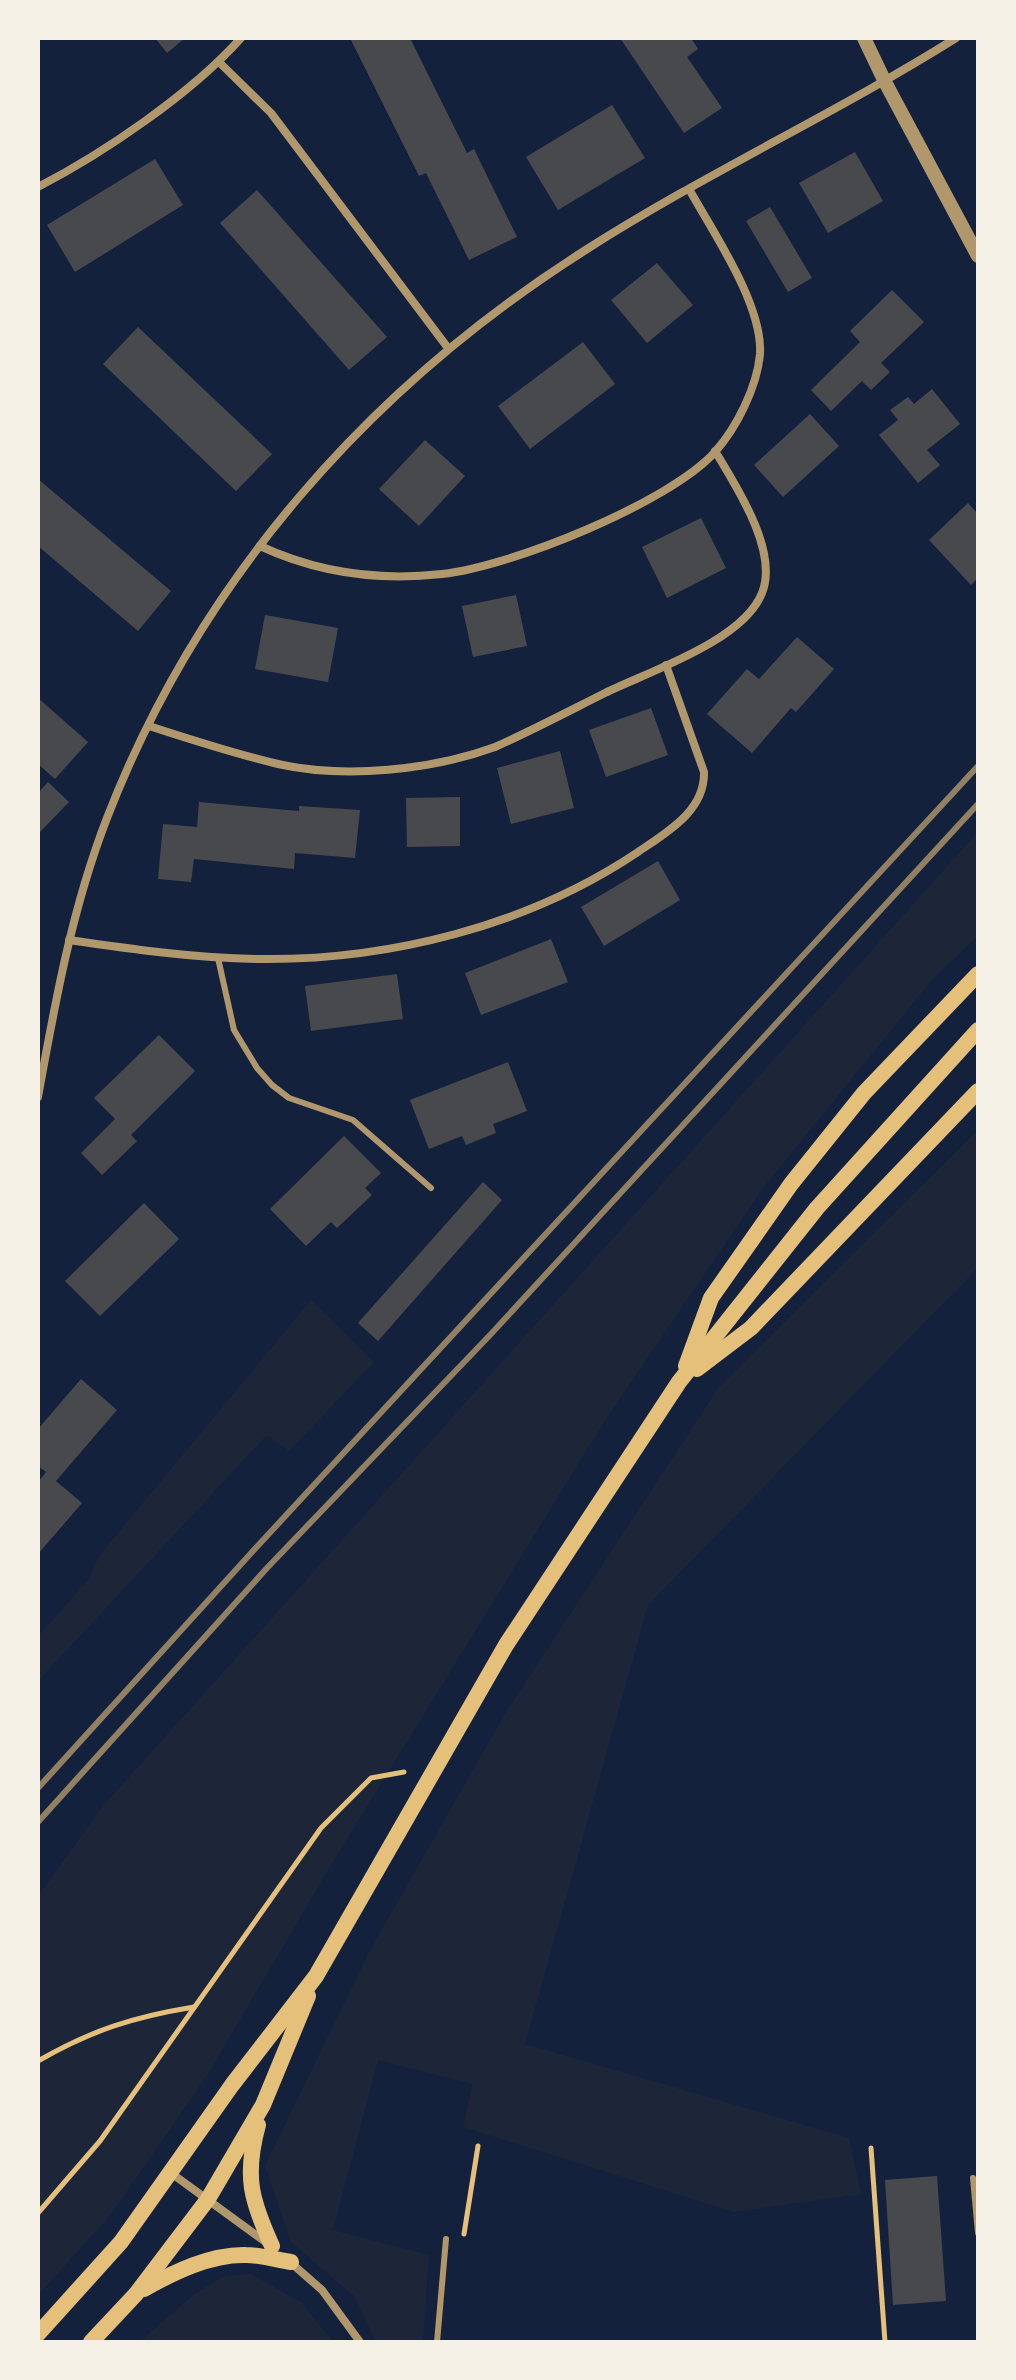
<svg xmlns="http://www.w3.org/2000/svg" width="1016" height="2380" font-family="Roboto,sans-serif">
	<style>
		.green { fill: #1d2539 }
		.building { fill: #48494c }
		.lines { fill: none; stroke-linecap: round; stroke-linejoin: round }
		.path { stroke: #e5c07b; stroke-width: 5 }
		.service { stroke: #b1986c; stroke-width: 6 }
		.minor { stroke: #b1986c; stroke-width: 8 }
		.tertiary { stroke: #b1986c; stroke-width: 14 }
		.secondary { stroke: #e5c07b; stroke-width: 16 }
		.rail { stroke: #918062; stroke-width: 6 }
	</style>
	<rect width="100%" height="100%" fill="#14213d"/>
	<g class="green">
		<path d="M978 832V936L932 980 763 1188 606 1419 334 1860 208 2074 110 2216 38 2295V1896L103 1806Z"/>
		<path d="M978 1130V1268L648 1605 525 2044 849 2138 861 2194 734 2212 463 2127 473 2084 378 2060 333 2230 429 2255 423 2342H376L354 2296 291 2242 265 2166 369 1952 506 1712 719 1387Z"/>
		<path d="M311 1300 374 1362 289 1451 267 1435 38 1681V1636L89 1579 99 1556Z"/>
		<path d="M251 2274 301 2302 333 2342H139L195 2294 224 2276Z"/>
	</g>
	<g class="building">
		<path d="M155 38H185L167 53Z"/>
		<path d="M350 38H410L467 153 474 149 517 237 469 260 426 173 419 176Z"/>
		<path d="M620 38H691L698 49 687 57 722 108 684 133Z"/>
		<path d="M612 105 645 158 558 210 526 157Z"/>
		<path d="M855 152 883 201 828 233 799 183Z"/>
		<path d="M155 159 183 205 75 272 47 225Z"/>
		<path d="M257 190 387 337 349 370 220 223Z"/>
		<path d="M770 207 812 278 788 292 746 221Z"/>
		<path d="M657 263 693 305 647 343 611 300Z"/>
		<path d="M892 290 924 322 881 363 890 372 871 390 862 381 831 411 811 390 860 342 850 331Z"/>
		<path d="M138 327 272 454 236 491 103 364Z"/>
		<path d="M583 342 615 384 530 449 498 406Z"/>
		<path d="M932 389 960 424 927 450 940 465 918 483 879 435 898 420 890 410 908 397 914 404Z"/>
		<path d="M810 414 839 446 783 497 754 465Z"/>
		<path d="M425 440 465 476 419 526 379 489Z"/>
		<path d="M38 479 171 591 138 631 38 546Z"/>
		<path d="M968 503 978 514V578L971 585 929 540Z"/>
		<path d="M701 518 726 568 667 598 642 547Z"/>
		<path d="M516 595 527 646 473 657 462 606Z"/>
		<path d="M265 615 338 628 328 682 255 669Z"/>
		<path d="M797 637 834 669 796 712 791 708 752 753 707 714 747 669 759 679Z"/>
		<path d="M38 698 88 742 55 779 38 764Z"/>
		<path d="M651 708 668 755 606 777 589 730Z"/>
		<path d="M560 751 574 808 511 824 497 768Z"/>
		<path d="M48 782 69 802 38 834V793Z"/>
		<path d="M460 797V846L407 847 406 798Z"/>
		<path d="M199 802 299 811V806L360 810 355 858 295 853 294 869 194 859 191 882 158 879 163 824 197 827Z"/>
		<path d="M658 861 680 900 604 946 581 907Z"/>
		<path d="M551 939 568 982 481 1015 465 973Z"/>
		<path d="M397 974 403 1019 311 1031 305 986Z"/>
		<path d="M159 1035 195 1071 131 1135 137 1141 102 1175 81 1153 115 1119 94 1098Z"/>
		<path d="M508 1062 527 1111 493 1124 496 1133 466 1145 462 1136 429 1149 410 1100Z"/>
		<path d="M344 1136 381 1173 365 1188 372 1195 337 1228 331 1222 306 1246 270 1209Z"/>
		<path d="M483 1182 502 1200 378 1341 358 1323Z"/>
		<path d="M144 1203 179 1239 100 1316 65 1281Z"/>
		<path d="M81 1379 117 1410 56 1481 82 1503 38 1554V1482L46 1472 38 1466V1429Z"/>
		<path d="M937 2176 946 2301 893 2305 885 2180Z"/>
	</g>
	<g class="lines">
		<g class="path">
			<path d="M38 2061C92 2030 133 2017 194 2007"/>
			<path d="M871 2148 885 2342"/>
			<path d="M38 2213 100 2141 321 1828 371 1778 404 1772"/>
			<path d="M464 2234 478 2146"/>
		</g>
		<g class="service">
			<path d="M218 958 234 1030 257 1068 272 1085 289 1098 353 1120 431 1188"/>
			<path d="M973 2178 978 2233"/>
			<path d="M437 2342 446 2239"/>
		</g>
		<g class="minor">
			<path d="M219 62 271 113 448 348"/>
			<path d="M38 187C104 153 192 93 241 38"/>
			<path d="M260 546C318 573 379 581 442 574 510 567 669 503 715 452 737 427 757 387 760 354 763 305 713 232 689 189"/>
			<path d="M149 726C192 740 235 754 278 764 345 779 432 770 495 747 533 730 569 711 605 693 650 671 743 641 762 593 779 551 736 486 715 451"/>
			<path d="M69 940C131 949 193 958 257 959 388 961 528 926 638 852 667 832 705 811 704 772L666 665"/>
			<path d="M38 1097C55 1003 72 908 107 818 199 580 370 387 584 251 704 174 835 114 956 38"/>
			<path d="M171 2173 267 2243"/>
			<path d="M290 2262 322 2290 360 2342"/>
		</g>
		<path class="tertiary" d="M864 38 885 82 978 256"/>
		<g class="secondary">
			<path d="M686 1366 711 1298 791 1184 864 1093 978 974"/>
			<path d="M697 1369 751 1328 978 1091"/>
			<path d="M258 2125C244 2176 251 2200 272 2246"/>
			<path d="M144 2289C174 2272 211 2254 246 2255 261 2255 277 2260 291 2262"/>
			<path d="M38 2334 121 2242 232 2085 316 1976 506 1645 679 1382 817 1208 978 1030"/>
			<path d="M91 2342 136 2294 208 2199 263 2105 308 1996"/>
		</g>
		<g class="rail">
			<path d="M38 1788 253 1551 978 766"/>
			<path d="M38 1822 267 1568 491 1334 978 804"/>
		</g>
	</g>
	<rect width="1016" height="2380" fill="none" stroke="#f6f1e7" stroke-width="80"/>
</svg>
